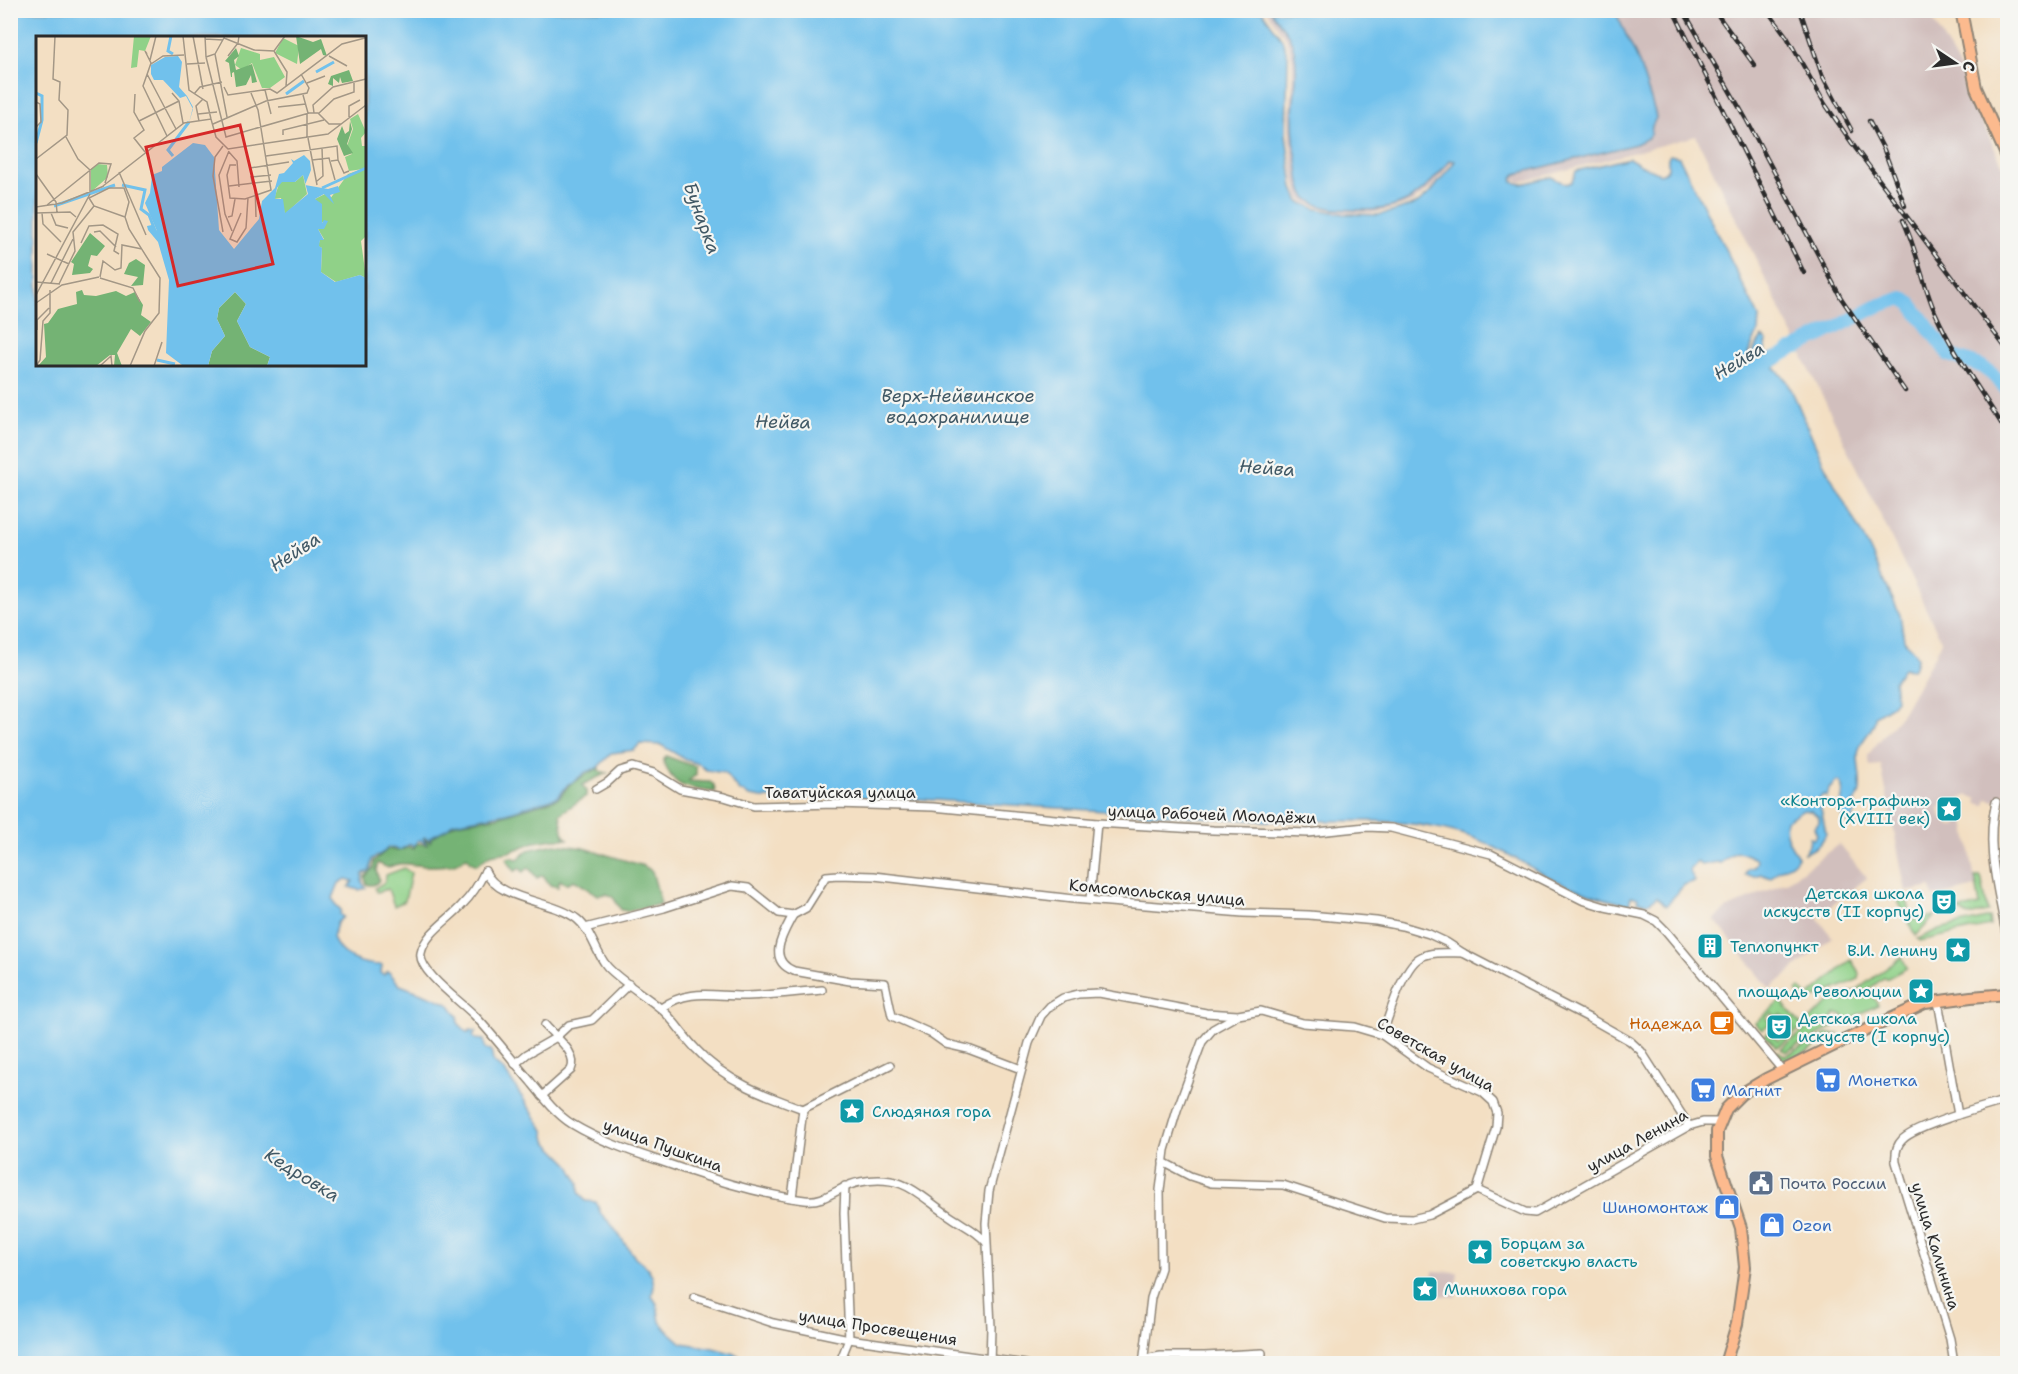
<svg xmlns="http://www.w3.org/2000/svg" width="2018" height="1374" font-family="'Shantell Sans',sans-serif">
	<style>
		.industrial { fill: #d1bfbd }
		.green { fill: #90d188; stroke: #5e7e5a; stroke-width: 1.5 }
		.forest { fill: #74b374; stroke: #506f50; stroke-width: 1.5 }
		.water { fill: #71c1ec; stroke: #4e768c; stroke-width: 1.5; fill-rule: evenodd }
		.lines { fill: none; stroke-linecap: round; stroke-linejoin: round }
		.river { stroke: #71c1ec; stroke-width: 14 }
		.street-casing { stroke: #8f8577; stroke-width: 10 }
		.primary-casing { stroke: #8f8577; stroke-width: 14 }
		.street { stroke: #fff; stroke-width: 7 }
		.primary { stroke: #fcba8e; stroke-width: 10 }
		.rail-casing { stroke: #2b2b2b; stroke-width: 4.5 }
		.rail { stroke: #f6f6f2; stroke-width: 2; stroke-dasharray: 7; stroke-linecap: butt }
		.labels { text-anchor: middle; stroke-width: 4.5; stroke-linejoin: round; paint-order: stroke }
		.street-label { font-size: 16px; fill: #2b2b2b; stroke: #f6f6f2 }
		.culture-label { font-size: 16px; fill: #0d838f; stroke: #f6f6f2; text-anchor: start }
		.food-label { font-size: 16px; fill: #c56008; stroke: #f6f6f2; text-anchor: end }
		.shop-label { font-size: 16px; fill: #366cbe; stroke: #f6f6f2; text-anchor: start }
		.service-label { font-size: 16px; fill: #4e5e75; stroke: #f6f6f2; text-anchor: start }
		.water-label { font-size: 18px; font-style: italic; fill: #405865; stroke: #f6f6f2 }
		.inset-river { fill: none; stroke: #71c1ec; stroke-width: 3 }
		.inset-road { fill: none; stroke: #a39786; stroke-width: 1.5 }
		.view { fill: #d62828; fill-opacity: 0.15; stroke: #d62828; stroke-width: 3 }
		.inset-edge { fill: none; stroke: #2b2b2b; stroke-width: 3 }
	</style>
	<rect width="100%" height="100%" fill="#f6f6f2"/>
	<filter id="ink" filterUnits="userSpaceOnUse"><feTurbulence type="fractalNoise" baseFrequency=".0167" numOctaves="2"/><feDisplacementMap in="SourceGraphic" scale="12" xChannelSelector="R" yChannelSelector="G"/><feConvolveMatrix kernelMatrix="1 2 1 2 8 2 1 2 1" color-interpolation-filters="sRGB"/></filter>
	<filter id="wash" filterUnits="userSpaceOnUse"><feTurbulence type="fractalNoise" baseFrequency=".008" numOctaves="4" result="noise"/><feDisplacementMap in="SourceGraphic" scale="24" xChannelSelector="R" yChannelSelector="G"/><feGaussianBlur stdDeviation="1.35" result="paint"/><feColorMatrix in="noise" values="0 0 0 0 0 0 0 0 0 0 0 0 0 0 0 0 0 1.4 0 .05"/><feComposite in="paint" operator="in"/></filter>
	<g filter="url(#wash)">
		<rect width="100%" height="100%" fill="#f3dfc3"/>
		<g class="industrial">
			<path d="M1266 11H1928L1969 85 1976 110 2007 174V784L2002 803 1987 799 1985 805 1977 803 1978 799 1968 795 1956 801 1944 800 1939 810 1941 817 1947 821 1948 824 1952 826 1958 825 1957 819 1961 813 1964 814 1976 887 1933 897 1931 887 1906 892 1881 765 1870 766 1868 756 1871 751 1903 712 1942 642 1696 136 1520 182 1451 163 1434 186 1413 202 1394 209 1374 213H1341L1321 208 1305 203 1299 198 1293 175 1289 125 1293 78 1292 58 1285 37Z"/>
			<path d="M1839 844 1867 878 1817 917 1832 937 1770 989 1714 919 1726 909 1787 882Z"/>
			<path d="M1433 1271 1458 1272 1456 1297 1431 1295Z"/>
		</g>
		<g class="green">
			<path d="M404 868 411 873 405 901 394 906 388 889 377 892 375 888 385 882 386 875Z"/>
			<path d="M1975 877H1981L1988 912 1968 916 1958 910 1980 905Z"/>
			<path d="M1906 895 1912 920 1935 916 1916 936 1897 899Z"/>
			<path d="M1986 918H1989L1990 926 1920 941 1918 939 1939 929Z"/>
			<path d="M1902 957 1907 968 1886 979 1885 977 1869 989 1878 1005 1845 1021 1843 1015 1835 1014 1832 1020 1835 1026 1786 1052 1781 1049 1805 1030 1802 1027 1781 1045 1776 1047 1765 1035 1769 1032 1778 1041 1793 1028 1781 1014 1776 1017 1772 1013 1766 1018 1770 1023 1762 1030 1755 1023 1781 1001 1802 1026 1832 1000 1855 991Z"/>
			<path d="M1851 960 1860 974 1859 979 1808 1001 1799 998 1797 991 1800 988 1808 997Z"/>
			<path d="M1827 1034H1838L1789 1062 1780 1061 1773 1054 1777 1051 1784 1055H1787Z"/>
		</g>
		<g class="forest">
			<path d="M666 756 696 767V775L688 781 710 782 714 785 715 792C686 787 675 790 663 761Z"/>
			<path d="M599 768V771L607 773 582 785 586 790V796L560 814 564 836 568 839H555L535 842 509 852 490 855 477 865 470 862 467 857C464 858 462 861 459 862 452 866 438 866 430 866 415 867 402 859 388 868L378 863 376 870 379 880C376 885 371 886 366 884L365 877 373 868 374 861 388 849 398 851 409 847 414 849 417 843 427 845 425 839 430 842 432 837 456 823 497 817 553 800 560 797 569 785 588 773Z"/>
			<path d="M555 844 584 848 644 866 652 871 661 904 629 911 621 910 613 897 607 894 598 895 574 880 566 884 560 880 558 887 550 885 543 875 537 878 529 868 523 872 520 868 515 871 506 859 510 857 518 859 528 850Z"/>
		</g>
		<path class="water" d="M10 11H1262L1282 39 1288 56 1286 134 1293 188 1299 202 1317 209 1344 214 1378 215 1396 211 1418 203 1432 191 1455 161 1450 160C1426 191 1406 211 1364 210 1346 210 1321 211 1307 198 1300 191 1299 178 1298 168 1295 150 1292 132 1293 113 1294 92 1299 71 1294 50 1291 34 1279 24 1271 11H1615L1638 60 1655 112 1656 118 1652 126 1651 135 1648 138 1636 144 1516 174 1512 178 1513 182 1522 184 1551 177 1566 184 1572 182 1576 171 1629 158 1640 165 1660 174 1665 172 1668 168V159L1670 155 1679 157 1759 317 1758 332 1748 354 1751 359 1753 358V351L1762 337 1767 341 1764 356 1778 352 1782 362 1774 367 1787 381 1796 400 1823 462 1870 550 1900 615 1904 640 1915 653 1917 658 1915 666 1913 669 1903 668 1894 681 1896 700 1892 705 1875 716C1875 719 1875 722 1873 725 1869 736 1859 741 1858 754 1857 770 1867 794 1852 804L1855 813 1850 823 1844 820 1838 808C1843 799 1845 791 1840 782L1837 781 1829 789 1827 797 1824 794 1819 799 1826 833C1823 843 1814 850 1804 853L1809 845 1810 838 1814 839 1817 835 1814 827 1819 822V817L1811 811 1802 810 1786 821C1783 835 1791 846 1798 856 1794 865 1786 866 1778 871 1775 873 1773 876 1771 878L1760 874 1756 876 1745 875 1748 869 1754 867 1757 861C1751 854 1757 861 1749 856 1734 847 1731 856 1719 864L1718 862 1701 865 1697 862 1689 870 1695 881 1684 885 1666 906 1657 897 1648 903 1637 902 1638 898 1631 896 1629 905C1597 898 1568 887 1539 872 1518 860 1497 847 1474 838 1404 813 1333 823 1261 821L918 799 849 798 826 796 789 799 762 798 750 796 740 791 724 773 706 770 699 764 686 760 661 745 640 744 634 750 612 753 597 768 586 772 573 782 568 784 558 797 507 813 453 823 448 828 430 837V840L425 837 423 838 426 843 418 840 413 847 410 844 400 850 388 847 384 852 372 859 370 870 363 874 362 882 366 888 359 890 349 887 353 881 346 879 339 883 333 898 336 905 341 910 340 914 343 917 337 923 333 937C339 958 362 965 382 965L381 973 384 975 388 971 400 985 435 998 450 1005 458 1016V1023L468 1033 470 1030 476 1031 473 1035 475 1039 484 1040 485 1049 491 1050 493 1061 506 1073 544 1130 546 1141 569 1164 579 1183V1192L585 1201 596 1202 601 1214 611 1224 634 1256 647 1267 652 1275 654 1285 652 1296 657 1304 660 1322 666 1329 682 1343 713 1348 738 1355 744 1363H11ZM38 38H364V364H38Z"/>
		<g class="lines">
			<g class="river">
				<path d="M1798 347 1878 306 1903 298 1910 303 1949 355 1981 366 1992 374 2008 391"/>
				<path d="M1764 365 1791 350"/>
			</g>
		</g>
	</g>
	<g filter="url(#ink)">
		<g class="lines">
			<g class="street-casing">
				<g id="street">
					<path d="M596 789 608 782 620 771 633 767 654 773 680 789 724 797 754 806 836 804 933 807 1097 823 1213 830 1308 833 1366 827 1391 828 1491 854 1582 900 1605 907 1644 915 1656 921 1666 931 1783 1071"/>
					<path d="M1996 802C1984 851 2001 897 2008 946"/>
					<path d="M485 871C479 884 472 895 462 905 450 919 425 933 421 953 417 971 463 1003 475 1016 495 1037 512 1060 531 1082 543 1097 556 1114 572 1124 600 1141 630 1151 660 1161 706 1177 756 1194 805 1200 826 1203 840 1185 860 1182 907 1173 919 1197 953 1218 965 1226 977 1231 986 1242"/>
					<path d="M485 871C498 901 553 900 577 919 591 930 595 951 606 965 616 978 646 996 660 1008 674 1019 683 1036 696 1049 725 1081 764 1095 803 1109"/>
					<path d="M1090 899 1097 823"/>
					<path d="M793 915C783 934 766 960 794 971L850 981 885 983 892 1016 932 1034 946 1044 968 1049 1021 1069"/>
					<path d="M585 928 664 908 732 886 748 888 779 913 793 915 806 908 826 876 838 875 874 876 1073 899 1243 913 1309 915 1376 921 1402 926 1429 934 1446 942 1463 953 1591 1019 1630 1041 1641 1051 1689 1126"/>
					<path d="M1938 1001 1958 1115"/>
					<path d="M661 1008C690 987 715 997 747 996 772 995 797 992 822 990"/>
					<path d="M1382 1035C1389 1017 1403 965 1421 957 1433 951 1449 953 1463 953"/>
					<path d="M515 1064 527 1054 555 1038 569 1025 592 1020 629 984"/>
					<path d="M542 1096 571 1070C579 1053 555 1037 545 1025"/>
					<path d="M1163 1162 1190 1176 1211 1183 1283 1185 1385 1218 1412 1219 1429 1215 1477 1190"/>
					<path d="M1477 1190 1525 1212 1535 1213 1689 1126 1703 1122H1719"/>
					<path d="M792 1198 803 1109 890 1065"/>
					<path d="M694 1297 773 1323 849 1339 1026 1364"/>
					<path d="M1144 1359 1161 1356H1205L1262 1353 1261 1364"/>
					<path d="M839 1364 849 1339 844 1213 845 1186"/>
					<path d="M990 1364 991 1327 986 1223 989 1191 1029 1043 1041 1016 1050 1006 1063 998 1078 994 1099 993 1206 1013 1238 1015 1261 1011 1303 1023 1355 1027 1382 1035 1428 1068 1482 1092 1493 1102 1497 1113 1496 1127 1477 1190"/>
					<path d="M1143 1364 1151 1298 1161 1268 1160 1190 1165 1150 1177 1110 1202 1042 1213 1029 1236 1016"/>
					<path d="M1954 1364 1950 1339 1896 1162C1895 1153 1896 1146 1902 1140 1915 1126 1986 1106 2008 1100"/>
				</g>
			</g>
			<g class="primary-casing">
				<g id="primary">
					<path d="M1961 10 1976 88 2008 159"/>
					<path d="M1725 1364 1737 1324 1745 1267 1741 1228 1717 1156V1131L1726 1109 1741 1094 1766 1079 1845 1040 1925 1003 1971 997 2008 994"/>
				</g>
			</g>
			<use href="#street" class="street"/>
			<use href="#primary" class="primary"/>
			<g class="rail-casing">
				<g id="rail">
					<path d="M1673 10 1804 273"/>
					<path d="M1683 10 1746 119 1841 298 1905 391"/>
					<path d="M1714 10 1755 66"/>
					<path d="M1767 10 1787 37 1825 104 1856 149 2008 351"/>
					<path d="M1800 10 1822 75 1852 131"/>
					<path d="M1869 121 1884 150 1905 206"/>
					<path d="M1903 220C1917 250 1922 282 1935 312 1954 355 1983 394 2008 434"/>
				</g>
			</g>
			<use href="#rail" class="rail"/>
		</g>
	</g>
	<defs>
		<g id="sight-square" transform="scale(1.35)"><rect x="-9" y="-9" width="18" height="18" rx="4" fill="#0f9aa8" stroke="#f6f6f2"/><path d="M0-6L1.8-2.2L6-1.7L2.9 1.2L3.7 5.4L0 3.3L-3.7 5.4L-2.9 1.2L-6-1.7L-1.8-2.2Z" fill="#fff"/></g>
		<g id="theatre-square" transform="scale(1.35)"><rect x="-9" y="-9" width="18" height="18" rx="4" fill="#0f9aa8" stroke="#f6f6f2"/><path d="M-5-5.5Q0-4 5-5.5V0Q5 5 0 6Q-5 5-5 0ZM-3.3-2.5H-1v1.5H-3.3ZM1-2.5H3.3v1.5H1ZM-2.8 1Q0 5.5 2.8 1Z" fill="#fff"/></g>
		<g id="building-square" transform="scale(1.35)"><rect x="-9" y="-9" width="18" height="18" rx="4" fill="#0f9aa8" stroke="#f6f6f2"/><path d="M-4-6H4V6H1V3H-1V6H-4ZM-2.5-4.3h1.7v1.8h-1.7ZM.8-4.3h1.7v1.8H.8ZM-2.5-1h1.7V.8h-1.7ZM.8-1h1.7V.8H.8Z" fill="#fff"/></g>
		<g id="cafe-square" transform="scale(1.35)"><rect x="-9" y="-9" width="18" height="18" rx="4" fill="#e8710a" stroke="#f6f6f2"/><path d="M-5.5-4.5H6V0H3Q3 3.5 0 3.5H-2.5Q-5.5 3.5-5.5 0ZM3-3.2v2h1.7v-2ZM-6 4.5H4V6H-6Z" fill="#fff"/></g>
		<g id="supermarket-square" transform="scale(1.35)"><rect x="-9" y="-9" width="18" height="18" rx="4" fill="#3f7fe0" stroke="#f6f6f2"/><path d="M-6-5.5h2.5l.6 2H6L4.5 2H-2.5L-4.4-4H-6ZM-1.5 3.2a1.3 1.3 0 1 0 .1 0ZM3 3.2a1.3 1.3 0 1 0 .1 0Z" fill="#fff"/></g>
		<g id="civic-square" transform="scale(1.35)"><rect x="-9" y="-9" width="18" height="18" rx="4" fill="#5c6f8a" stroke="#f6f6f2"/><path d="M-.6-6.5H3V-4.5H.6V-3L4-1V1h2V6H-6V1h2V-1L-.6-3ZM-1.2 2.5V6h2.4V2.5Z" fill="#fff"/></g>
		<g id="shop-square" transform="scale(1.35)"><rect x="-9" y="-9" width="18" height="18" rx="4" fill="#3f7fe0" stroke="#f6f6f2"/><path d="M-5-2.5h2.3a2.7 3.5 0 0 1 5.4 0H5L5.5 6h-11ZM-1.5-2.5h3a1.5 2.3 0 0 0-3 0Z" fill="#fff"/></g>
	</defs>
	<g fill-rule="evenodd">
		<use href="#sight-square" x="1949" y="809"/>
		<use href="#theatre-square" x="1944" y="902"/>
		<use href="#building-square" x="1710" y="946"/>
		<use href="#sight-square" x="1958" y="950"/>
		<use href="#sight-square" x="1921" y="991"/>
		<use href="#cafe-square" x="1722" y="1023"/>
		<use href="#theatre-square" x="1779" y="1027"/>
		<use href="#supermarket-square" x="1828" y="1080"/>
		<use href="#supermarket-square" x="1703" y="1090"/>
		<use href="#sight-square" x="852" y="1111"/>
		<use href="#civic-square" x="1761" y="1183"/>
		<use href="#shop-square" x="1727" y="1207"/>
		<use href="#shop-square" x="1772" y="1225"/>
		<use href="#sight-square" x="1480" y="1252"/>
		<use href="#sight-square" x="1425" y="1289"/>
	</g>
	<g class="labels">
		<g class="street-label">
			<text x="840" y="798">Таватуйская улица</text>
			<text transform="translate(1212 814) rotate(2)" y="6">улица Рабочей Молодёжи</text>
			<text transform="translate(1157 892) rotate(5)" y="6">Комсомольская улица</text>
			<text transform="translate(1436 1054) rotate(30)" y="6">Советская улица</text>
			<text transform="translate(1637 1140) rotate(-29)" y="6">улица Ленина</text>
			<text transform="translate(663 1145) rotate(20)" y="6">улица Пушкина</text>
			<text transform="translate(1936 1246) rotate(73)" y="6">улица Калинина</text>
			<text transform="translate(878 1327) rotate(9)" y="6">улица Просвещения</text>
		</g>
		<g class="culture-label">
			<text x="1930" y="806" text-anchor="end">«Контора-графин»<tspan x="1930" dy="18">(XVIII век)</tspan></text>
			<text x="1924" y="899" text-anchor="end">Детская школа<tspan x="1924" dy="18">искусств (II корпус)</tspan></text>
			<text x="1730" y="952">Теплопункт</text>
			<text x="1938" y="956" text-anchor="end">В.И. Ленину</text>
			<text x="1902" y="997" text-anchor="end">площадь Революции</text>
			<text x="1798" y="1024">Детская школа<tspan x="1798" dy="18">искусств (I корпус)</tspan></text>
			<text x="872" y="1117">Слюдяная гора</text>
			<text x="1500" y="1249">Борцам за<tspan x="1500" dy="18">советскую власть</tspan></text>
			<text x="1444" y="1295">Минихова гора</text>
		</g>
		<g class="food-label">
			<text x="1702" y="1029">Надежда</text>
		</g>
		<g class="shop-label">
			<text x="1848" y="1086">Монетка</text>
			<text x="1722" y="1096">Магнит</text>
			<text x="1708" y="1213" text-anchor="end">Шиномонтаж</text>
			<text x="1792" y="1231">Ozon</text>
		</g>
		<g class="service-label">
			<text x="1780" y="1189">Почта России</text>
		</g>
		<g class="water-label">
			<text transform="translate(702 218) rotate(70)" y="6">Бунарка</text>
			<text transform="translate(1739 361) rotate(-31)" y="6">Нейва</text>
			<text x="958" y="402">Верх-Нейвинское<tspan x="958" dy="21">водохранилище</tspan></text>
			<text transform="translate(783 422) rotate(1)" y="6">Нейва</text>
			<text transform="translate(1267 468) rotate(4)" y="6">Нейва</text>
			<text transform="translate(295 552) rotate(-33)" y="6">Нейва</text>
			<text transform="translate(302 1175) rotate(32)" y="6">Кедровка</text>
		</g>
	</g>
	<g transform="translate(36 36)">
		<rect width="330" height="330" fill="#f3dfc3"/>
		<path d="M98 0H115L109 15 103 14 101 31 95 32ZM247 2 263 10 261 28 239 17ZM205 12 224 18V24L238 21 249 41 234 52H226L216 27 206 34 199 29ZM322 78 330 96 325 102 326 110H330V200L325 205 330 242 324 239 300 246 285 236 286 212 282 210 284 204 288 203 282 193H287L290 187 285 186 286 168 281 169 279 163 289 158 294 163 312 138 327 133 313 135 309 121 316 118 311 110 317 93 314 83ZM62 128 71 129 72 141 55 156V133ZM267 139 271 158 249 178 245 162 238 163 243 148 246 144 259 146Z" fill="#90d188"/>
		<path d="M260 0 277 6 285 3 291 20 287 19 285 13 264 28ZM200 12 203 20 198 24 200 34 216 28 221 46 216 47 215 39 210 49 200 51 198 36 196 37V41H195L193 27 189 25ZM313 34 317 45 306 47 304 41 303 47 297 42V50L292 48 295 40ZM314 85 316 93 311 108 317 117 308 120 301 103 306 90 309 98 313 95ZM54 197 69 210 61 220 55 219 52 230 57 233 54 237 36 239 38 228 35 226ZM100 223 109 229 107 249 95 250 102 241 88 238 93 227ZM46 254 48 259 60 260 80 255 90 260 99 256 107 269 105 279 115 286 104 300 95 293 81 317 86 330H78L79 319H74L60 330H2L10 321 8 288 12 287 22 273 41 268 40 256ZM199 256 210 268 201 285 214 311 234 321 231 330H172L176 315 189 300 181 283 183 272Z" fill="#74b374"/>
		<path d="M129 21 142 20 146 26 143 51 151 60 157 71 153 87 157 73 150 60 144 62 127 44H118L115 38V29ZM157 107 169 109 178 121 183 194 198 213 223 183 226 165 239 152 243 138 248 137 257 127 255 123 258 125 268 119 274 125 275 134 269 149 292 153 302 150 304 156 294 159 298 168 288 158 279 163 286 168V187L288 184 292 185 288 193H282L288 204H284L283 210 286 212 285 236 299 246 324 239 330 242V330H231L234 321 214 311 201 285 210 268 199 256 183 272 181 283 189 300 176 315 172 330H138L146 329 130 317 133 244 122 206 112 194 111 190 116 189 121 195 109 167 114 157 116 139 126 135V131ZM267 139 272 158 249 177 247 163H239L241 152 246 146H259Z" fill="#71c1ec" fill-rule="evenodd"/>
		<path class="inset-river" d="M135 0 132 15 137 18M280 36 298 26M0 57 6 60V84L0 107M250 58 268 45M137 120 132 114 153 86M86 149 109 154 105 173 113 179 120 197M286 152 330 132M18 170 79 149M121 324 139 328"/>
		<path class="inset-road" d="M147 0 153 54 171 66 175 83M157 0 167 53M169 0 170 21M188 2 218 14 238 15 251 36 250 50M169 3 187 4M238 15 249 0M111 18 109 15 115 27 107 50 131 100M179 18 191 81M192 20 202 7 203 0M293 20 311 30M170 21 190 101 273 77H282L293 88H305M170 21 179 18 189 0M114 24 120 0M115 28 127 20 148 19M151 28 169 27M111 38 140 93M271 47 289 40M188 51 192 59 234 53 241 57 306 8 329 2M229 54 235 78M136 57 143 65 147 87M99 58 98 76 108 94 98 102 109 116M158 58 164 51 186 46M267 59 272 77M0 66 4 68 5 86 0 91M242 71 270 68M278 77 277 69 297 51 330 43M162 78 181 76M282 78 298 63 318 56V47M313 81V70L324 64M103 85 143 65M163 85 160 70 167 63M177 88 230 65 271 57 273 52 265 38M247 99V94L288 84M30 101 42 123 54 134M271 101V77M272 102 281 149M193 115 183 139 189 178 196 195M193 116 201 125 203 151M230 120 301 110 302 124M0 123 31 99 32 74 23 64 24 46 17 43 19 0M276 124 293 122 299 144M295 125 302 124 308 137 313 135M200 129H194L191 139 194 162 209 163 235 154 222 74 215 57M214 132 253 126M83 136 110 199M0 138 20 166 21 176M281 145 287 140 286 112M217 149 215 141 235 139M219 149 220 181M67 150 148 87 175 83 180 101 192 113 292 98 330 69M193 150 236 145M54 156V133M11 169 63 127 75 128 69 147M0 171 26 167 68 150M0 177 34 176 40 181M6 177 7 188 25 206M15 177 20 189 32 192M205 177 194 203 201 206 210 192 212 162M89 181 58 170 53 162 73 152H88L93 166 89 181 93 193 124 242 123 277 109 295 94 330M192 181 196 180 199 163M58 196 64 195 80 211M187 196 177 140 179 121 187 110M45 207 53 190 67 189 82 198 78 215 83 218M11 218 33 228M64 241 67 225 79 234 85 232 86 209 106 213M64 242 97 252 104 266M0 246 24 248M15 247 37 203M23 248 39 215 37 196 58 170M0 259 54 158M0 267 26 249 63 241M1 294V284L13 272M0 330 4 324 7 285 14 277V254M64 330 75 320 76 330M118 330 126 306"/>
		<path class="view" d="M204 89 237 228 142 250 110 111Z"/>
		<rect width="330" height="330" class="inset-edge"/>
	</g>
	<rect width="2018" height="1374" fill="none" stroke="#f6f6f2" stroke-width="36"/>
	<g transform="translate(1955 63) rotate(103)" stroke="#f6f6f2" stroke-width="4.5" paint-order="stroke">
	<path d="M0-4.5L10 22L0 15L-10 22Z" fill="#2b2b2b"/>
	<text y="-9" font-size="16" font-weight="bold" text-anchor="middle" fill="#2b2b2b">С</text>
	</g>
</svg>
